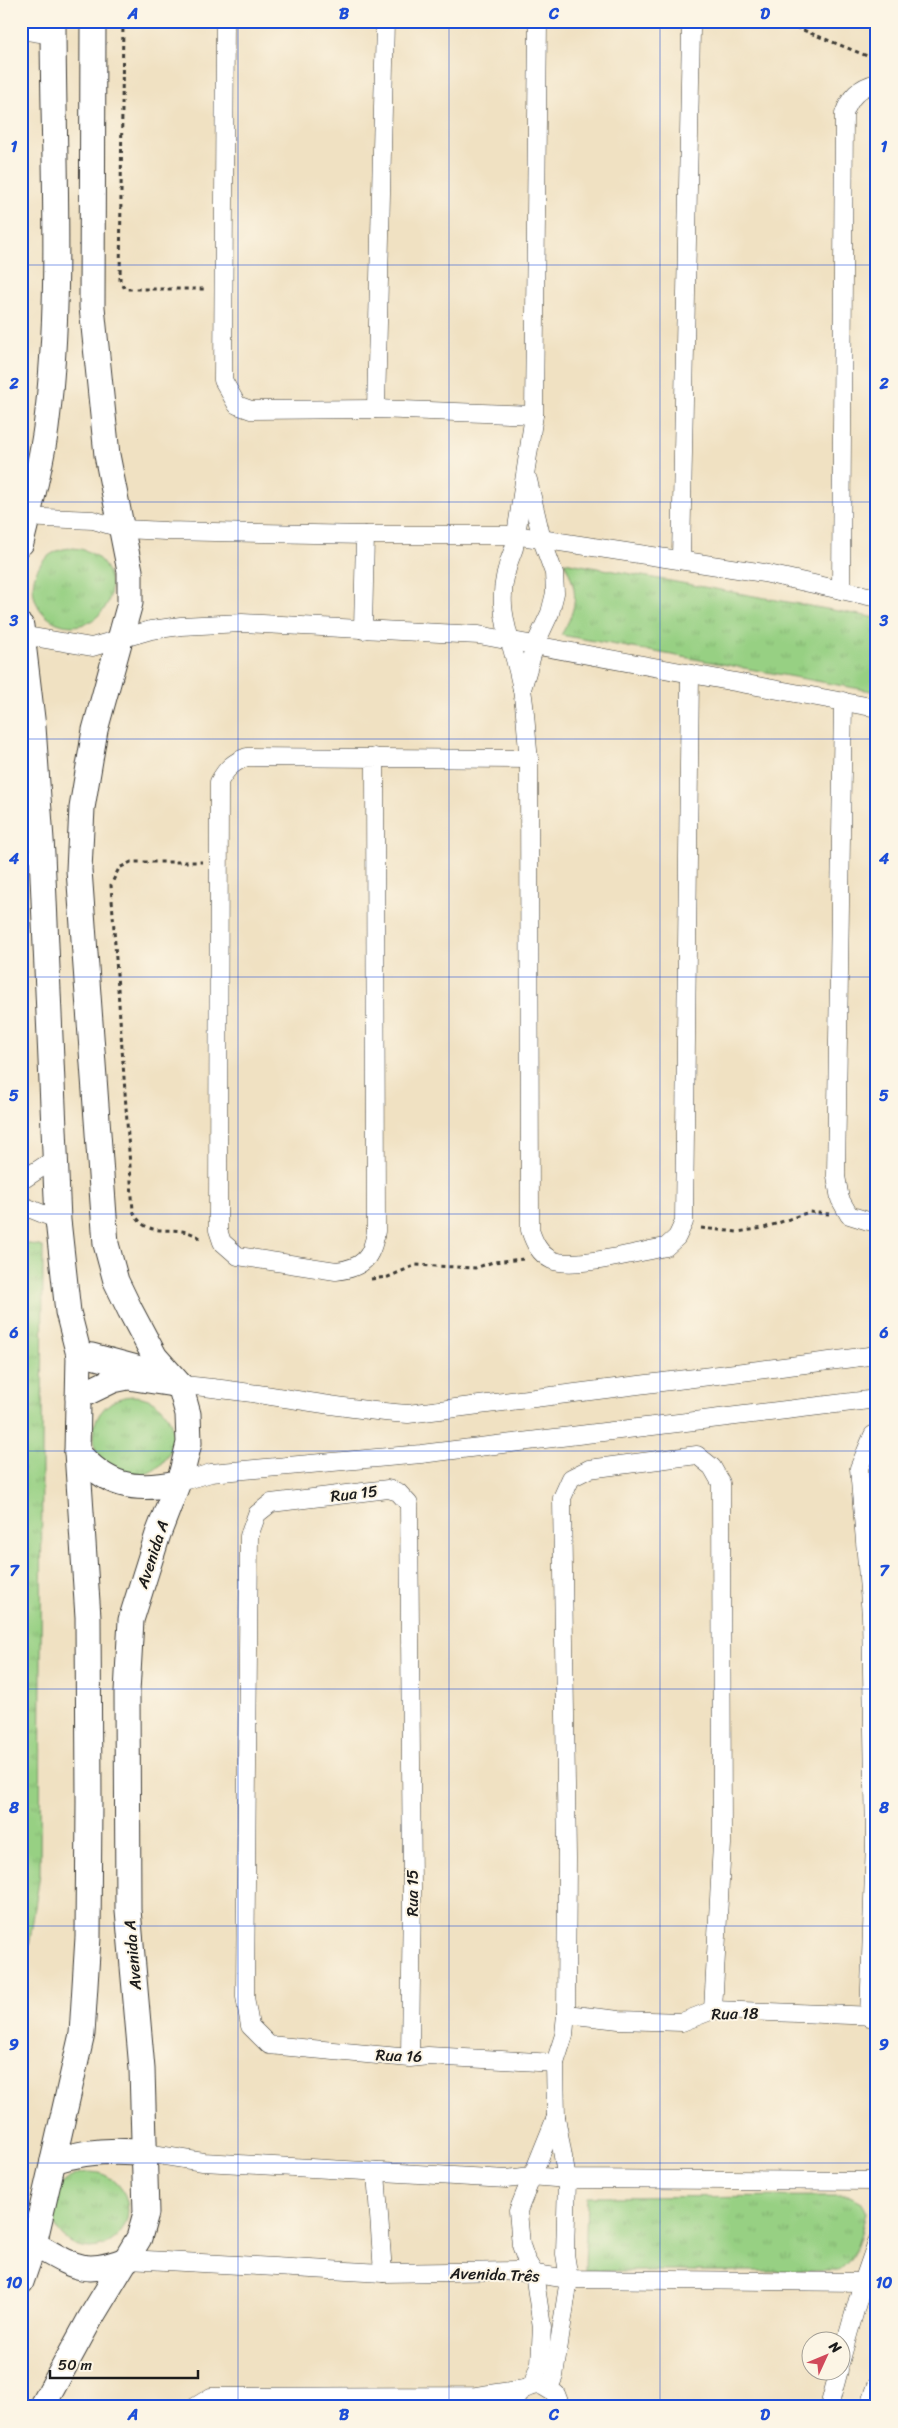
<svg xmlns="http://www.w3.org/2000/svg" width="898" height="2428" font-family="Sriracha,sans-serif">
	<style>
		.grass { fill: url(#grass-tufts); stroke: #5a7650 }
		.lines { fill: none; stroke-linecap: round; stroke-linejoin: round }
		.minor-casing { stroke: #3c3a35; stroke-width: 19 }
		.secondary-casing { stroke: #3c3a35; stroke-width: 27 }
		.path { stroke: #3c3a35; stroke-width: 3; stroke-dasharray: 4 4; stroke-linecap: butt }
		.minor { stroke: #fff; stroke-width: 18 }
		.secondary { stroke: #fff; stroke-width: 25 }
		.grid { fill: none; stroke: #1d4ed8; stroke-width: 1; stroke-opacity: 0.55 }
		.labels { text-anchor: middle; stroke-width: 4; stroke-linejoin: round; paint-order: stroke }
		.street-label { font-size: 16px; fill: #1c1c1c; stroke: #fcf5e5 }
		.neatline { fill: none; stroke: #1d4ed8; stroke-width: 2 }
		.grid-label { font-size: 16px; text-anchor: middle; font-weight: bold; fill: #1d4ed8 }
	</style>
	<defs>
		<pattern id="grass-tufts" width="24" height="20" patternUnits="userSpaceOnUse" patternTransform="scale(1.25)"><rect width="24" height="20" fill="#97d083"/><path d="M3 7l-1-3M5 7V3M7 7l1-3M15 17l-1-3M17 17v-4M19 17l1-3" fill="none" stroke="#82b271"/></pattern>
	</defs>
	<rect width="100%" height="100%" fill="#fcf5e5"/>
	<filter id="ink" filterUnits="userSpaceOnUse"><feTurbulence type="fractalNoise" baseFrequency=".02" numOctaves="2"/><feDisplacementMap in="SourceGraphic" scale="10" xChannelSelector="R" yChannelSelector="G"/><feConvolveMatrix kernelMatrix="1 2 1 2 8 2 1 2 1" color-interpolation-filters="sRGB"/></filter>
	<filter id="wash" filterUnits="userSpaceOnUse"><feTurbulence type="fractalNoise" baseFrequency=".0096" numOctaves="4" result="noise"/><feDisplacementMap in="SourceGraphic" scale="20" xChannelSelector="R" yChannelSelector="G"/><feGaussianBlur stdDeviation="1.12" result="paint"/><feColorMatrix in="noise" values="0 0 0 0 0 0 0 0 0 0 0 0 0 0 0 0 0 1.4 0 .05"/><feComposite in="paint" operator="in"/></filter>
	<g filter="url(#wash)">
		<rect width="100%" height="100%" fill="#f0e1c2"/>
		<g class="grass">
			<circle cx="72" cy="587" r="39"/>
			<path d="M564 562 877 618V692L561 635C578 607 579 591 564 562Z"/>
			<path d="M21 1242 43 1247 40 1874 21 2000Z"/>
			<circle cx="133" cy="1436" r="40"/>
			<circle cx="90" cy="2210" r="38"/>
			<path d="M850 2196 861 2202 866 2213C860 2235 858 2257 838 2271H585L587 2197Z"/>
		</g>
	</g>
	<g filter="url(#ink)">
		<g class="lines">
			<g class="minor-casing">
				<g id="minor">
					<path d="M225 21 223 380 237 405 251 410 376 409 534 415"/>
					<path d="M538 21 534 415 514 548C489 608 512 633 522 690 526 712 526 736 529 759L530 1230C534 1242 539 1254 552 1260 572 1270 641 1251 666 1247L677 1237 684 1222 690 674"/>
					<path d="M21 30 53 35"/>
					<path d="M376 409 385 21"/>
					<path d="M21 517 93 520 123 529 166 531 365 535H514L764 573 877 598"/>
					<path d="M681 559 691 29 689 21"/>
					<path d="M841 590 844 114C850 97 859 87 877 83"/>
					<path d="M363 630 365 535"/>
					<path d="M21 635 92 647 151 630 181 626 242 623 479 635 877 708"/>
					<path d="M522 689 535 645 550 613 555 593 554 573 542 540 528 480"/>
					<path d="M843 701 836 1176 840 1199 849 1215 868 1221 877 1219"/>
					<path d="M375 757 376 1231C372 1258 363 1268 336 1271L238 1256 222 1242 218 1230 219 782C226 769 233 762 247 757L529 759"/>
					<path d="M21 1181 56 1158"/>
					<path d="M21 1205 58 1220"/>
					<path d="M180 1385C257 1390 332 1409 408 1414L877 1355"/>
					<path d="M177 1483 211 1473 421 1454 877 1399"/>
					<path d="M566 2014 619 2020 682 2022 713 2010 877 2016"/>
					<path d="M869 2017 875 1841 871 1615 859 1468 873 1435 877 1433"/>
					<path d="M410 2058 412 1891 409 1504 398 1492 388 1489 271 1503 257 1514 249 1536 245 1997 250 2026 269 2045 410 2058 428 2056 555 2063"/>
					<path d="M146 2153 203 2162 507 2179 531 2176 567 2179 877 2181"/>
					<path d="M376 2172 383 2273"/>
					<path d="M128 2259 383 2273 515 2271 569 2279 863 2282"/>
					<path d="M840 2363 863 2282 877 2242"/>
					<path d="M532 2386 540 2363 542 2327 534 2273 526 2260 521 2245 518 2211 556 2117"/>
					<path d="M549 2388 554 2376 569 2279 565 2254 567 2179 556 2117 555 2063 564 2035 566 2014 567 1858 562 1498 571 1478 589 1469 697 1455 712 1467 721 1483 722 1844 713 2010"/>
					<path d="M195 2407 211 2397 476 2396 524 2389"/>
					<path d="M513 2407C515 2391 527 2386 541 2385L556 2394 561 2407"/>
					<path d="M829 2407 839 2370"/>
					<path d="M869 2407 877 2385"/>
				</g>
			</g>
			<g class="secondary-casing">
				<g id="secondary">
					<path d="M21 543C30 505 41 466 46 428 63 293 53 156 53 21"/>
					<path d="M21 626 33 727 42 854 58 1220 68 1312 79 1355 77 1452 88 1617 89 1801 88 1937 82 2034 34 2244 21 2282"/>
					<path d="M79 1355 92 1356 148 1371"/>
					<path d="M78 1397 113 1380 128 1377 180 1385"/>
					<path d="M77 1452C107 1486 133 1492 177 1483"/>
					<path d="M53 2161C84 2151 114 2149 146 2153"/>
					<path d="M34 2244C73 2266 84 2277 128 2259"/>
					<path d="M42 2407 90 2319 139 2238 146 2213 142 2069 128 1910 127 1692 131 1620 158 1534 182 1472 189 1443 188 1414 180 1385 155 1357 130 1310 116 1281 106 1244 79 870 82 808 95 730 130 603V571L107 455 92 307 93 21"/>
				</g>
			</g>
			<g class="path">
				<path d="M123 21 120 280 125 289H205"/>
				<path d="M781 21 877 60"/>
				<path d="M701 1228 737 1232 764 1228 809 1212 829 1214"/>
				<path d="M200 1238C174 1220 149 1244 133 1211L111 885 119 868 131 862H202"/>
				<path d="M371 1279 388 1277 416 1265 475 1268 493 1262 524 1259"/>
			</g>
			<use href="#minor" class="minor"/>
			<use href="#secondary" class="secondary"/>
		</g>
	</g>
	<path class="grid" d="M238 21V2407M449 21V2407M660 21V2407M21 265H877M21 502H877M21 739H877M21 977H877M21 1214H877M21 1451H877M21 1689H877M21 1926H877M21 2163H877"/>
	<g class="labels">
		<g class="street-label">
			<text transform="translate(354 1493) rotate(-7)" y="6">Rua 15</text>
			<text transform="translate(152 1554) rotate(-72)" y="6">Avenida A</text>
			<text transform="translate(412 1893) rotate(-90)" y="6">Rua 15</text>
			<text transform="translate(132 1955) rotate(-95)" y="6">Avenida A</text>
			<text transform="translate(735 2013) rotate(-1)" y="6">Rua 18</text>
			<text transform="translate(399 2055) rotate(2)" y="6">Rua 16</text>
			<text transform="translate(495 2274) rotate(2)" y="6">Avenida Três</text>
		</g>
	</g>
	<rect width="898" height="2428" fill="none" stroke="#fcf5e5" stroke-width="55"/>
	<g transform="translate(826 2356) rotate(46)"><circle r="24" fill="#fcf5e5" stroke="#a29e95"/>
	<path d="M0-4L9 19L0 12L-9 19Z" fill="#d1495b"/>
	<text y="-8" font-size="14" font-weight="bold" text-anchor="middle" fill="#1c1c1c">N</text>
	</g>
	<path d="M50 2370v8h148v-8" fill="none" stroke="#1c1c1c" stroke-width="2.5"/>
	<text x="58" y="2370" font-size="15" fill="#1c1c1c" stroke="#fcf5e5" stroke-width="4" paint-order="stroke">50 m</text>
	<rect x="28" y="28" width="842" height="2372" class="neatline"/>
	<g class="grid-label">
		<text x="133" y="19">A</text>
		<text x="344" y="19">B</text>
		<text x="554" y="19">C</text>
		<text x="765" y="19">D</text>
		<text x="14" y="152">1</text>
		<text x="884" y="152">1</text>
		<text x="14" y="389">2</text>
		<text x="884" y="389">2</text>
		<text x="14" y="626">3</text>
		<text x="884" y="626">3</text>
		<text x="14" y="864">4</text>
		<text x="884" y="864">4</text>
		<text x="14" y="1101">5</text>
		<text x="884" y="1101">5</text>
		<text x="14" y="1338">6</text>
		<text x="884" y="1338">6</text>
		<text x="14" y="1576">7</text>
		<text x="884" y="1576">7</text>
		<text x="14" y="1813">8</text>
		<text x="884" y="1813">8</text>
		<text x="14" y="2050">9</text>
		<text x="884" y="2050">9</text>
		<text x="14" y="2288">10</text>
		<text x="884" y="2288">10</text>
		<text x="133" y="2420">A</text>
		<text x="344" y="2420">B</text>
		<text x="554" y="2420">C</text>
		<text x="765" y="2420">D</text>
	</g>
</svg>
